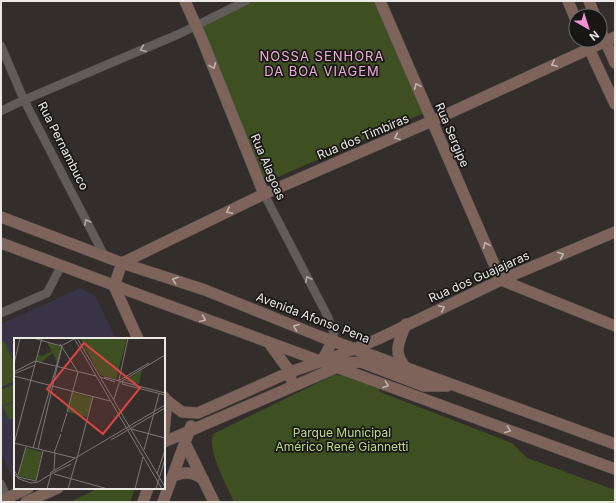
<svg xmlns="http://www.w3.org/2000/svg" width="616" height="503" font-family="Inter,sans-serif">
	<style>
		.education { fill: #383445 }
		.green { fill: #3e5022 }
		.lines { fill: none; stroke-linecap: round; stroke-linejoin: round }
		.street-casing { stroke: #514d4b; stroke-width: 9 }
		.secondary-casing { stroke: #514d4b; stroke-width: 12 }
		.street { stroke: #625c59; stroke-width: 8 }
		.secondary { stroke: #7e635a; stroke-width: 11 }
		.oneway { stroke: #ada9a7 }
		.oneway2 { stroke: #bfb3ae }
		.labels { text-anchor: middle; stroke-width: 3.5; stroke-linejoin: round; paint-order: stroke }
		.street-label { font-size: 12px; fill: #ebe8e6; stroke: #191715 }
		.park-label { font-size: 12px; fill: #bada8b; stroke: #191715 }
		.neighbourhood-label { font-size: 13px; letter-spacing: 1px; fill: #f1acdb; stroke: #191715 }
		.inset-road { fill: none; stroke: #7d7876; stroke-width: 1 }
		.view { fill: #d94544; fill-opacity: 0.15; stroke: #d94544; stroke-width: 2 }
		.inset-edge { fill: none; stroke: #ebe8e6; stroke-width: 2 }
	</style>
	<rect width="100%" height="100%" fill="#332e2b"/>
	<path class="education" d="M80 288 95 296 116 339H15V484L1 452V324Z"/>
	<g class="green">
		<path d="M248 1H379L428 111 260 185 196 32 205 22Z"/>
		<path d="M4 341 15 365V381L1 387V342Z"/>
		<path d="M334 375 350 376 378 386 380 392 512 443 527 458 615 490V502H234C227 486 207 450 213 434Z"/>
		<path d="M15 384V400L3 406 1 390Z"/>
		<path d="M15 401V418L9 420 3 407Z"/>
		<path d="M99 488H135L130 502H70Z"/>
	</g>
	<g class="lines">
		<g class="street-casing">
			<g id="street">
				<path d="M1 46 24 100 105 257"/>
				<path d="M1 111 24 100 179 34 246 1"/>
				<path d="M264 194 328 317 334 334 333 340"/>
				<path d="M1 313 47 293 61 266"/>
				<path d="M1 484 7 498"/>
			</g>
		</g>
		<g class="secondary-casing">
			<g id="secondary">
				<path d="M185 1 202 39 264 194"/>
				<path d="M380 1 501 280 615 326"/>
				<path d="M568 1 576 20"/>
				<path d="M589 1 595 16"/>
				<path d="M600 29 615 63"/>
				<path d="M585 40 615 104"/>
				<path d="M1 217 122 263 205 290 319 336 615 444"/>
				<path d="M1 243C205 320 410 394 615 469"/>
				<path d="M122 263 264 194 432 121 615 37"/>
				<path d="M122 263 114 286 138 339"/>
				<path d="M269 343 288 369 291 379"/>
				<path d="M322 361 333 340"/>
				<path d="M406 368C392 352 399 342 406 324"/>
				<path d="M165 399 182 412 198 413 290 372 337 356 378 339 501 280 615 232"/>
				<path d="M164 432 166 410 164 397"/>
				<path d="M164 442 347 363 361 362 424 386H447"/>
				<path d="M185 443 214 502"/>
				<path d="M173 476C185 471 192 472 203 479"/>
				<path d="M1 501 28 488"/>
				<path d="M26 502 58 488"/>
				<path d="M143 502 148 488"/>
				<path d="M163 502 191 426"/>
			</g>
		</g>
		<use href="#street" class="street"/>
		<use href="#secondary" class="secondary"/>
	</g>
	<defs><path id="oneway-chevron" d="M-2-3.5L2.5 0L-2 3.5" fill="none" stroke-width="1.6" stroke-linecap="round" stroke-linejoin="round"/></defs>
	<g class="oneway">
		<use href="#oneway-chevron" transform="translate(143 49) rotate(157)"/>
		<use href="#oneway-chevron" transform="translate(87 222) rotate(-117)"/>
		<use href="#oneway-chevron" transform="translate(308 279) rotate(-117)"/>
	</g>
	<g class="oneway2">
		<use href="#oneway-chevron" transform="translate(554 64) rotate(155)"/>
		<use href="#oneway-chevron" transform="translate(213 66) rotate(68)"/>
		<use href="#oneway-chevron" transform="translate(417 86) rotate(-114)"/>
		<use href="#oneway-chevron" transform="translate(397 137) rotate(157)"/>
		<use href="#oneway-chevron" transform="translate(229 211) rotate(154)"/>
		<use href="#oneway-chevron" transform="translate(486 245) rotate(-114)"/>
		<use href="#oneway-chevron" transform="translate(561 255) rotate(-23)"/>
		<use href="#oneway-chevron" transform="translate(175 280) rotate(-161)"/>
		<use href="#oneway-chevron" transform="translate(442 308) rotate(-25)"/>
		<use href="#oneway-chevron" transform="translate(203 319) rotate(23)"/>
		<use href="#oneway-chevron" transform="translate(296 327) rotate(-158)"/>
		<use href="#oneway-chevron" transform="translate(386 385) rotate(20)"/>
		<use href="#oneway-chevron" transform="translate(508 430) rotate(20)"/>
	</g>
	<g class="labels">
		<g class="street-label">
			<text transform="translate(452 135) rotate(67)" y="4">Rua Sergipe</text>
			<text transform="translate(363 137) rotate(-23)" y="4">Rua dos Timbiras</text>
			<text transform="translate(63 146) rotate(63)" y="4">Rua Pernambuco</text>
			<text transform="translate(268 167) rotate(67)" y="4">Rua Alagoas</text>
			<text transform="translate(479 277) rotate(-24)" y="4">Rua dos Guajajaras</text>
			<text transform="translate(313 318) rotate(21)" y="4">Avenida Afonso Pena</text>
		</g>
		<g class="park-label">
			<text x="342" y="437">Parque Municipal<tspan x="342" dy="14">Américo Renê Giannetti</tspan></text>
		</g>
		<g class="neighbourhood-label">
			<text x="322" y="61">NOSSA SENHORA<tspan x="322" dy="15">DA BOA VIAGEM</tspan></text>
		</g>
	</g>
	<g transform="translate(14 338)">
		<rect width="151" height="151" fill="#332e2b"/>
		<path d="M66 0H113L102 41 86 37ZM33 4 47 9 43 25 39 15 27 24 23 23 24 17 28 18 38 13ZM128 32 125 46 111 43ZM58 54 79 60 73 79 53 74ZM12 110 28 114 22 142 4 138Z" fill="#3e5022"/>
		<path class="inset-road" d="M19 0 47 8 62 0M60 0 148 151M63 0 151 149M46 6 64 34 53 74M0 26 6 0M0 34 21 23 82 38M0 36 21 27M0 38 96 63M86 39 101 44M90 39 151 55M105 42 114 0M104 43 135 25M109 44 108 46 151 57M100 61 105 45 151 17M117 91 151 100M47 94 53 75M97 102 151 70M0 105 61 120M0 106 28 0M19 110 47 12M24 111 48 8M130 112 145 56M40 115 47 96M62 124 79 59M0 132 4 139 22 143M40 132 41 115M36 135 151 67M0 136 5 141 17 145 24 144 37 136M37 136 57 126M40 136 94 151M143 136 151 112M4 137 12 109M22 143 29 113M33 151 37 136M54 151 62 123M121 151 129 119M142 151 151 121"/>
		<path class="view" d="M70 5 126 50 89 96 33 51Z"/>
		<rect width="151" height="151" class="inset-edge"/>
	</g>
	<rect width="616" height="503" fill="none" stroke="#ebe8e6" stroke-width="4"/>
	<g transform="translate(588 28) rotate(141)"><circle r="19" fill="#191715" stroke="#6d6b69"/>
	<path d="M0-3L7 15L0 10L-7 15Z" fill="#f391d6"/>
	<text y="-6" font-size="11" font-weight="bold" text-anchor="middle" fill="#ebe8e6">N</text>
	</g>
</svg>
